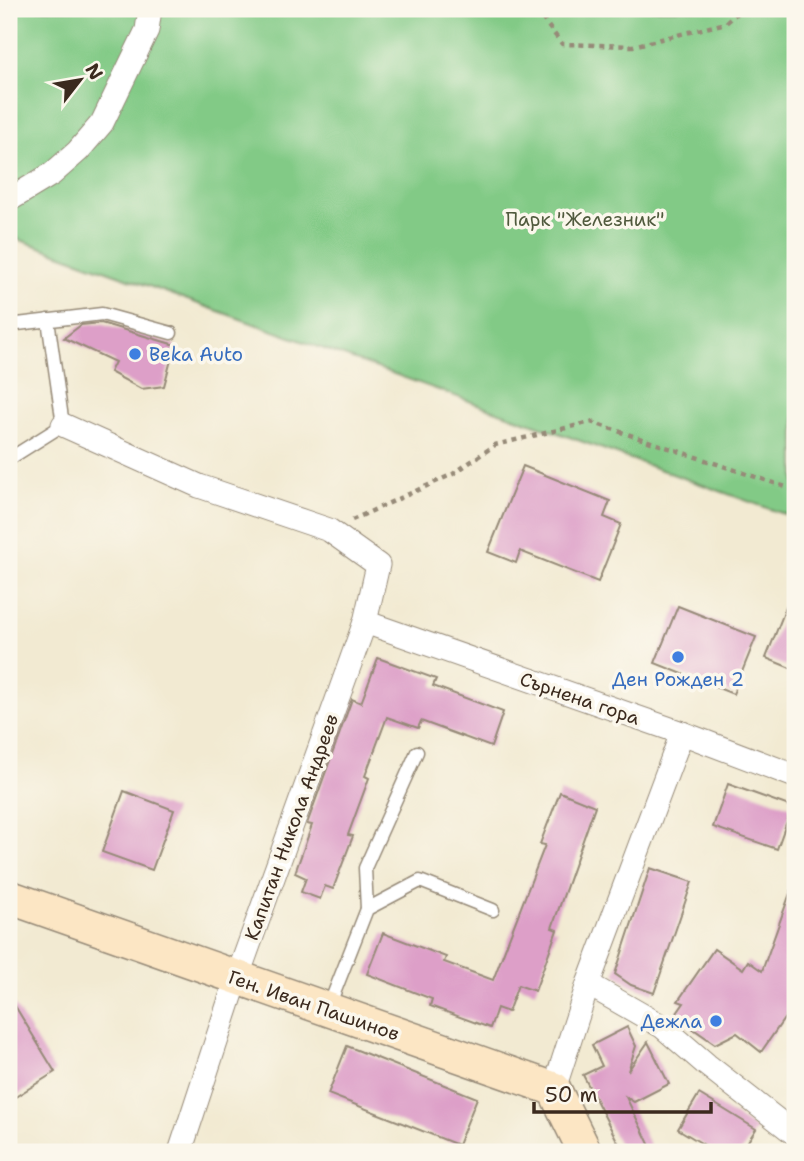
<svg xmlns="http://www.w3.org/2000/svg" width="804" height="1161" font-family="'Shantell Sans',sans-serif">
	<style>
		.green { fill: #82ca86; stroke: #5e7a52; stroke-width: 2 }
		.building { fill: #dd9fc8 }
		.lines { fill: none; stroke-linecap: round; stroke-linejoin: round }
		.lane-casing { stroke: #968a78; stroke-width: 15 }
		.street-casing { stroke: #968a78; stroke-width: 25 }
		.secondary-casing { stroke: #968a78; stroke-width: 36 }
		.path { stroke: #968a78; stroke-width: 4.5; stroke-dasharray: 5 5; stroke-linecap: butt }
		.lane { stroke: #fff; stroke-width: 12 }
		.street { stroke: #fff; stroke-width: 23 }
		.secondary { stroke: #fce6c4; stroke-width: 33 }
		.shop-dot { fill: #3f7fe0; stroke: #fbf7ec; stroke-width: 2.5 }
		.labels { text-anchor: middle; stroke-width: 7; stroke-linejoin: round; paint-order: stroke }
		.park-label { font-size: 19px; fill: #505a3d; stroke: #fbf7ec }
		.shop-label { font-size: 19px; fill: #366cbe; stroke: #fbf7ec; text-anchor: start }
		.street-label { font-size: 19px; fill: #3b2a1e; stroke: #fbf7ec }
	</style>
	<rect width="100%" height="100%" fill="#fbf7ec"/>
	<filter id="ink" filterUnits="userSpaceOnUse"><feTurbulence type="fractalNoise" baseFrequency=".0143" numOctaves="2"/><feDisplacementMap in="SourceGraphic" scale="14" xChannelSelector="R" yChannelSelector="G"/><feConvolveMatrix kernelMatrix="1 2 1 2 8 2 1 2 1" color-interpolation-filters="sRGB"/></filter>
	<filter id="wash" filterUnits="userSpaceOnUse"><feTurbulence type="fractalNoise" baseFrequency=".00686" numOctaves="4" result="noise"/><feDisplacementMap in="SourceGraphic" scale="28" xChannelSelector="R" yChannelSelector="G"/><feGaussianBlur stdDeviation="1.57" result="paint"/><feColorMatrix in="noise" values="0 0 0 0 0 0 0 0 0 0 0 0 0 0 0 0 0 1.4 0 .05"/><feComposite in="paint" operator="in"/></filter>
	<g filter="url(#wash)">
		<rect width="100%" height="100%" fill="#f2ead2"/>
		<path class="green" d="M9 9H795V518L12 237 9 219Z"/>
		<g id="blocks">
			<g class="building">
				<path d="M101 323 175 345 164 386 141 389 110 372 115 362 64 338 81 325Z"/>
				<path d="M523 466 610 501 604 517 621 524 598 582 520 551 516 563 488 552Z"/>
				<path d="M794 587H795V670L766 658Z"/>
				<path d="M678 606 756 637 733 694 655 663Z"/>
				<path d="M378 658 436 679 433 686 503 712 491 747 421 721 418 728 387 717 365 776 369 778 348 835 353 836 333 889 325 886 320 899 301 892 306 878 295 873 312 825 307 824 352 699 361 703Z"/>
				<path d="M728 784 792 807 777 849 713 827Z"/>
				<path d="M124 791 174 810 152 870 102 852Z"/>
				<path d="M560 792 595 806 552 928 557 930 535 991 518 985 508 1012 497 1008 490 1028 430 1006 432 999 367 974 383 933 446 957 444 962 493 980 545 845 540 844Z"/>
				<path d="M650 868 692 882 654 993 631 985 615 974Z"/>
				<path d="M793 885H795V1003L761 1052 737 1033 715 1044 675 1016 684 1003 678 1001 714 949 743 969 748 961 762 971Z"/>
				<path d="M9 996 55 1072 9 1101Z"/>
				<path d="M627 1027 636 1046 628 1071 648 1042 669 1084 634 1102 626 1097 653 1152H623L583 1075 602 1066 592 1045Z"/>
				<path d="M347 1046 477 1098 458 1145 328 1094Z"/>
				<path d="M699 1094 756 1129 741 1152H716L678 1129Z"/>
			</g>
		</g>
	</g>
	<g filter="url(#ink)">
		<use href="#blocks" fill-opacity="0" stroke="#968a78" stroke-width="2"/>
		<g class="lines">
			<g class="lane-casing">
				<g id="lane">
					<path d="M9 325 102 314 171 333"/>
					<path d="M9 459 63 425 48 320"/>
					<path d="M367 909 365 868 417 752"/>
					<path d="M329 1006 367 909 420 881 493 910"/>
				</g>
			</g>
			<g class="street-casing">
				<g id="street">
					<path d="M9 200 52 174 78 151 102 123 147 30 150 9"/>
					<path d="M63 425 199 486 329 530 378 565 365 622 237 978 180 1152"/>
					<path d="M365 622 682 733 795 776"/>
					<path d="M588 984 663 1027 707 1065 795 1134"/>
					<path d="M554 1089 588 984 682 733"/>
				</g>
			</g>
			<g class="secondary-casing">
				<path id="secondary" d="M9 897 554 1089 585 1152"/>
			</g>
			<g class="path">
				<path d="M538 9 542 18 562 44 633 46 726 23 741 9"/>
				<path d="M352 520 453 474 495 445 591 422 795 490"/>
			</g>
			<use href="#lane" class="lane"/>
			<use href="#street" class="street"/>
			<use href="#secondary" class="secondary"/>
		</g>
	</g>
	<g class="shop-dot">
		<circle cx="135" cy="354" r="7"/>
		<circle cx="678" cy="657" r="7"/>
		<circle cx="716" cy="1021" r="7"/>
	</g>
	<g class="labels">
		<g class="park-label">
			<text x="585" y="226">Парк "Железник"</text>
		</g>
		<g class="shop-label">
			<text x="149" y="361">Beka Auto</text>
			<text x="678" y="686" text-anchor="middle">Ден Рожден 2</text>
			<text x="702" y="1028" text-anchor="end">Дежла</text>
		</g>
		<g class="street-label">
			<text transform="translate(580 698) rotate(19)" y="7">Сърнена гора</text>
			<text transform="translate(291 827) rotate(-70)" y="7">Капитан Никола Андреев</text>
			<text transform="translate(314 1005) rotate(19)" y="7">Ген. Иван Пашинов</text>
		</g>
	</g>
	<rect width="804" height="1161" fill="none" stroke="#fbf7ec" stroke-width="35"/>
	<g transform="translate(80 80) rotate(59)" stroke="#fbf7ec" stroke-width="5" paint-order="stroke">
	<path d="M0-5L12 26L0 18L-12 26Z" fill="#3b2a1e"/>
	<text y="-10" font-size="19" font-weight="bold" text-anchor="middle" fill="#3b2a1e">N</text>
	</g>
	<path d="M534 1102v10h177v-10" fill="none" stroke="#3b2a1e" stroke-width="3.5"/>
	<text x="545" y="1102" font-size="21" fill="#3b2a1e" stroke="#fbf7ec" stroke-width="5" paint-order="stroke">50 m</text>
</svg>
